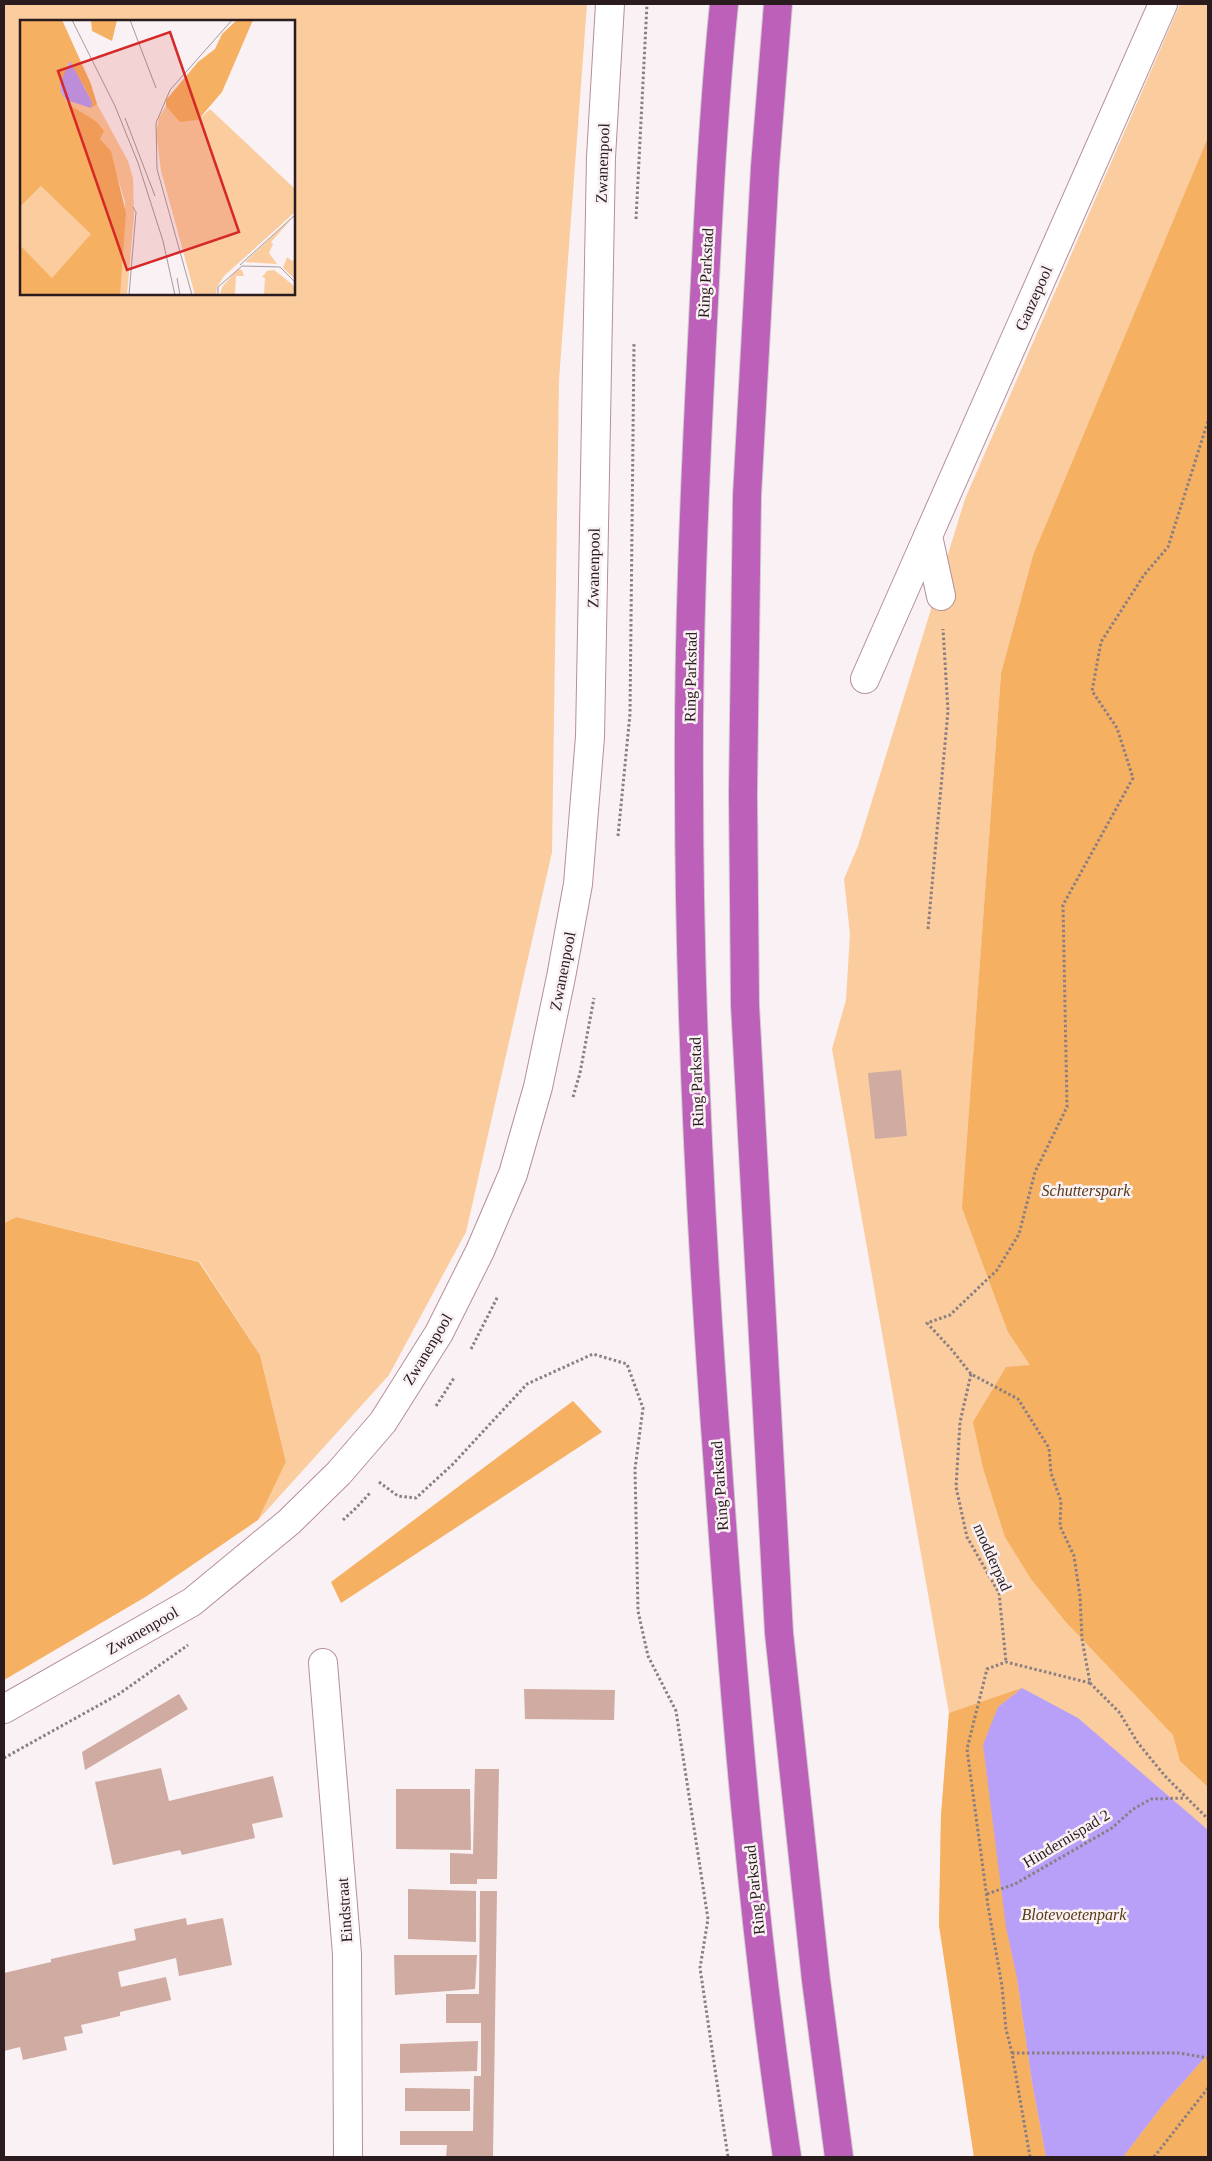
<svg xmlns="http://www.w3.org/2000/svg" width="1212" height="2161" font-family="Georgia,serif">
	<style>
		.green { fill: #facc9e; fill-rule: evenodd }
		.forest { fill: #f6b062 }
		.water { fill: #b8a0f8 }
		.building { fill: #d0aba2 }
		.lines { fill: none; stroke-linecap: round; stroke-linejoin: round }
		.minor-casing { stroke: #b59099; stroke-width: 30 }
		.highway-casing { stroke: #d0cdce; stroke-width: 30 }
		.path { stroke: #897e81; stroke-width: 3; stroke-dasharray: 2.5 2.5; stroke-linecap: butt }
		.minor { stroke: #fff; stroke-width: 28 }
		.highway { stroke: #bc60b9; stroke-width: 28 }
		.labels { text-anchor: middle; stroke-width: 5; stroke-linejoin: round; paint-order: stroke }
		.street-label { font-size: 16px; fill: #291b1e; stroke: #f9f1f3 }
		.park-label { font-size: 16px; font-style: italic; fill: #573a19; stroke: #f9f1f3 }
		.inset-road { fill: none; stroke: #a69b9e; stroke-width: 1 }
		.view { fill: #d62828; fill-opacity: 0.15; stroke: #d62828; stroke-width: 2.5 }
		.inset-edge { fill: none; stroke: #291b1e; stroke-width: 2.5 }
	</style>
	<rect width="100%" height="100%" fill="#f9f1f3"/>
	<g class="green">
		<path d="M4 4H587L559 380 552 852 466 1232 389 1375 258 1520 286 1462 260 1355 200 1262 18 1217 4 1223ZM21 21H294V294H21Z"/>
		<path d="M1180 4H1208V137L1033 555 1001 673 973 1060 1208 1522V2157H974L939 1925 941 1816 949 1713 832 1049 846 1000 850 934 844 879 858 846 965 499Z"/>
	</g>
	<g class="forest">
		<path d="M1208 137V1787L1180 1761 1173 1735 1065 1621 1031 1579 1005 1537 983 1468 973 1422 1006 1367 1030 1365 1008 1332 962 1208 1001 673 1033 555Z"/>
		<path d="M17 1217 199 1262 260 1355 286 1462 258 1520 147 1596 4 1680V1223Z"/>
		<path d="M573 1401 602 1432 341 1603 331 1582Z"/>
		<path d="M1022 1688 998 1707 1017 1978 1032 2082 1046 2157H974L939 1925 941 1816 949 1713Z"/>
		<path d="M1208 2054V2157H1123L1162 2106Z"/>
	</g>
	<path class="water" d="M1022 1688 1078 1718 1208 1830V2054L1162 2106 1123 2157H1046L1032 2082 1017 1978 1006 1927 983 1745 998 1707Z"/>
	<g class="building">
		<path d="M901 1070 907 1136 875 1139 868 1073Z"/>
		<path d="M524 1689 615 1690 614 1720 525 1719Z"/>
		<path d="M179 1694 188 1709 85 1770 82 1752Z"/>
		<path d="M161 1768 169 1801 273 1776 283 1817 252 1824 255 1838 182 1855 180 1850 113 1865 95 1782Z"/>
		<path d="M475 1769H499L497 1879H477V1884H450V1853L473 1854Z"/>
		<path d="M396 1789H470L471 1850 396 1849Z"/>
		<path d="M408 1889 476 1891V1942L408 1939Z"/>
		<path d="M480 1891H497L493 2157H446L447 2145H400V2131H473L474 2076H481V2023H446V1994H479Z"/>
		<path d="M186 1918 187 1925 223 1918 232 1965 179 1976 176 1958 118 1972 121 1987 166 1977 171 2000 120 2012V2016L81 2025 83 2033 64 2037 67 2050 23 2060 20 2047 4 2051V1973L51 1962V1959L136 1940 134 1929Z"/>
		<path d="M394 1955H477L475 1989 395 1995Z"/>
		<path d="M478 2041 477 2071 400 2073V2044Z"/>
		<path d="M405 2088 470 2089V2111H405Z"/>
	</g>
	<g class="lines">
		<g class="minor-casing">
			<g id="minor">
				<path d="M941 596 928 536 1163 4"/>
				<path d="M865 679 928 536"/>
				<path d="M323 1663 347 1954 348 2157"/>
				<path d="M4 1709 192 1602 289 1522 339 1473 383 1422 439 1333 480 1251 513 1174 538 1087 561 977 578 884 590 737 601 157 610 4"/>
			</g>
		</g>
		<g class="highway-casing">
			<g id="highway">
				<path d="M724 4C712 122 707 242 701 361 694 502 688 643 689 784 689 1012 701 1240 718 1467 734 1697 753 1928 787 2157"/>
				<path d="M778 4 765 167 747 496 743 793 745 1005 779 1633 816 1980 839 2157"/>
			</g>
		</g>
		<g class="path">
			<path d="M636 219 647 4"/>
			<path d="M618 836 630 714 634 343"/>
			<path d="M928 929 948 711 943 629"/>
			<path d="M573 1097 580 1073 594 998"/>
			<path d="M471 1349 498 1296"/>
			<path d="M971 1374 960 1422 956 1487 967 1537 999 1593 1006 1662"/>
			<path d="M436 1406 454 1378"/>
			<path d="M379 1482 398 1496 416 1498 453 1464 527 1384 593 1354 627 1364 643 1408 635 1469 638 1611 648 1656 676 1711 708 1919 700 1968 728 2157"/>
			<path d="M343 1520 357 1507 370 1493"/>
			<path d="M1090 1683 1119 1712 1138 1743 1165 1776 1208 1819"/>
			<path d="M4 1758 119 1694 188 1645"/>
			<path d="M987 1894 1015 1884 1112 1828 1132 1810 1151 1799 1185 1798"/>
			<path d="M1012 2053H1179L1208 2058"/>
			<path d="M1030 2157 1012 2053 1006 2029 1002 1986 988 1906 967 1749 987 1669 1006 1662 1090 1683 1082 1639 1080 1596 1074 1556 1060 1526 1061 1501 1051 1473 1049 1448 1018 1399 971 1374 952 1350 927 1323 950 1315 997 1270 1019 1234 1035 1172 1067 1107 1063 905 1133 778 1117 728 1092 691 1101 642 1144 575 1168 547 1208 421"/>
			<path d="M1154 2157 1208 2088"/>
		</g>
		<use href="#minor" class="minor"/>
		<use href="#highway" class="highway"/>
	</g>
	<g class="labels">
		<g class="street-label">
			<text transform="translate(602 163) rotate(-88)" y="6">Zwanenpool</text>
			<text transform="translate(705 273) rotate(-87)" y="6">Ring Parkstad</text>
			<text transform="translate(1033 298) rotate(-66)" y="6">Ganzepool</text>
			<text transform="translate(593 568) rotate(-89)" y="6">Zwanenpool</text>
			<text transform="translate(690 677) rotate(-89)" y="6">Ring Parkstad</text>
			<text transform="translate(562 971) rotate(-79)" y="6">Zwanenpool</text>
			<text transform="translate(696 1082) rotate(-92)" y="6">Ring Parkstad</text>
			<text transform="translate(427 1349) rotate(-59)" y="6">Zwanenpool</text>
			<text transform="translate(719 1486) rotate(-94)" y="6">Ring Parkstad</text>
			<text transform="translate(993 1557) rotate(66)" y="6">modderpad</text>
			<text transform="translate(142 1630) rotate(-30)" y="6">Zwanenpool</text>
			<text transform="translate(1066 1838) rotate(-31)" y="6">Hindernispad 2</text>
			<text transform="translate(754 1890) rotate(-96)" y="6">Ring Parkstad</text>
			<text transform="translate(344 1910) rotate(-94)" y="6">Eindstraat</text>
		</g>
		<g class="park-label">
			<text x="1086" y="1196">Schutterspark</text>
			<text x="1074" y="1920">Blotevoetenpark</text>
		</g>
	</g>
	<g transform="translate(20 20)">
		<rect width="275" height="275" fill="#f9f1f3"/>
		<path d="M0 0H42L77 84 108 141 113 158 114 196 107 275H48L0 225V187L21 166ZM97 155 105 182 104 214ZM146 86 178 100 190 89 275 169V192L204 256 197 267 196 275H175L141 151 136 113 139 97ZM275 195 251 222 253 224 249 233 257 244 225 242ZM267 237 272 241 275 239V259L263 248ZM218 249 222 250 224 256H216L215 275H200L202 267ZM247 251 254 250 262 256 275 267V275H244L245 258 242 257Z" fill="#facc9e" fill-rule="evenodd"/>
		<path d="M0 0H42L71 64 77 84 71 88 72 82 64 66 48 43 41 72 48 84 77 102 84 111 80 119 91 131 106 193 100 275H0V225L32 258 71 214 21 166 0 187ZM71 0H97L92 21 72 11ZM217 0H233L202 72 178 100 160 102 146 86V80L178 42 195 29 202 14Z" fill="#f6b062"/>
		<path d="M50 41 72 82 71 88 46 80 41 72 40 64Z" fill="#b8a0f8"/>
		<path class="inset-road" d="M52 0 95 86 118 143 143 221 155 275M110 0 136 68M105 98 135 176M220 245 275 195M157 258 160 275M109 275 116 192 113 187M172 275 137 149 136 103 150 70 212 0M198 275V267L222 246 260 247 275 262"/>
		<path class="view" d="M150 12 219 212 107 250 38 51Z"/>
		<rect width="275" height="275" class="inset-edge"/>
	</g>
	<rect width="1212" height="2161" fill="none" stroke="#291b1e" stroke-width="10"/>
</svg>
